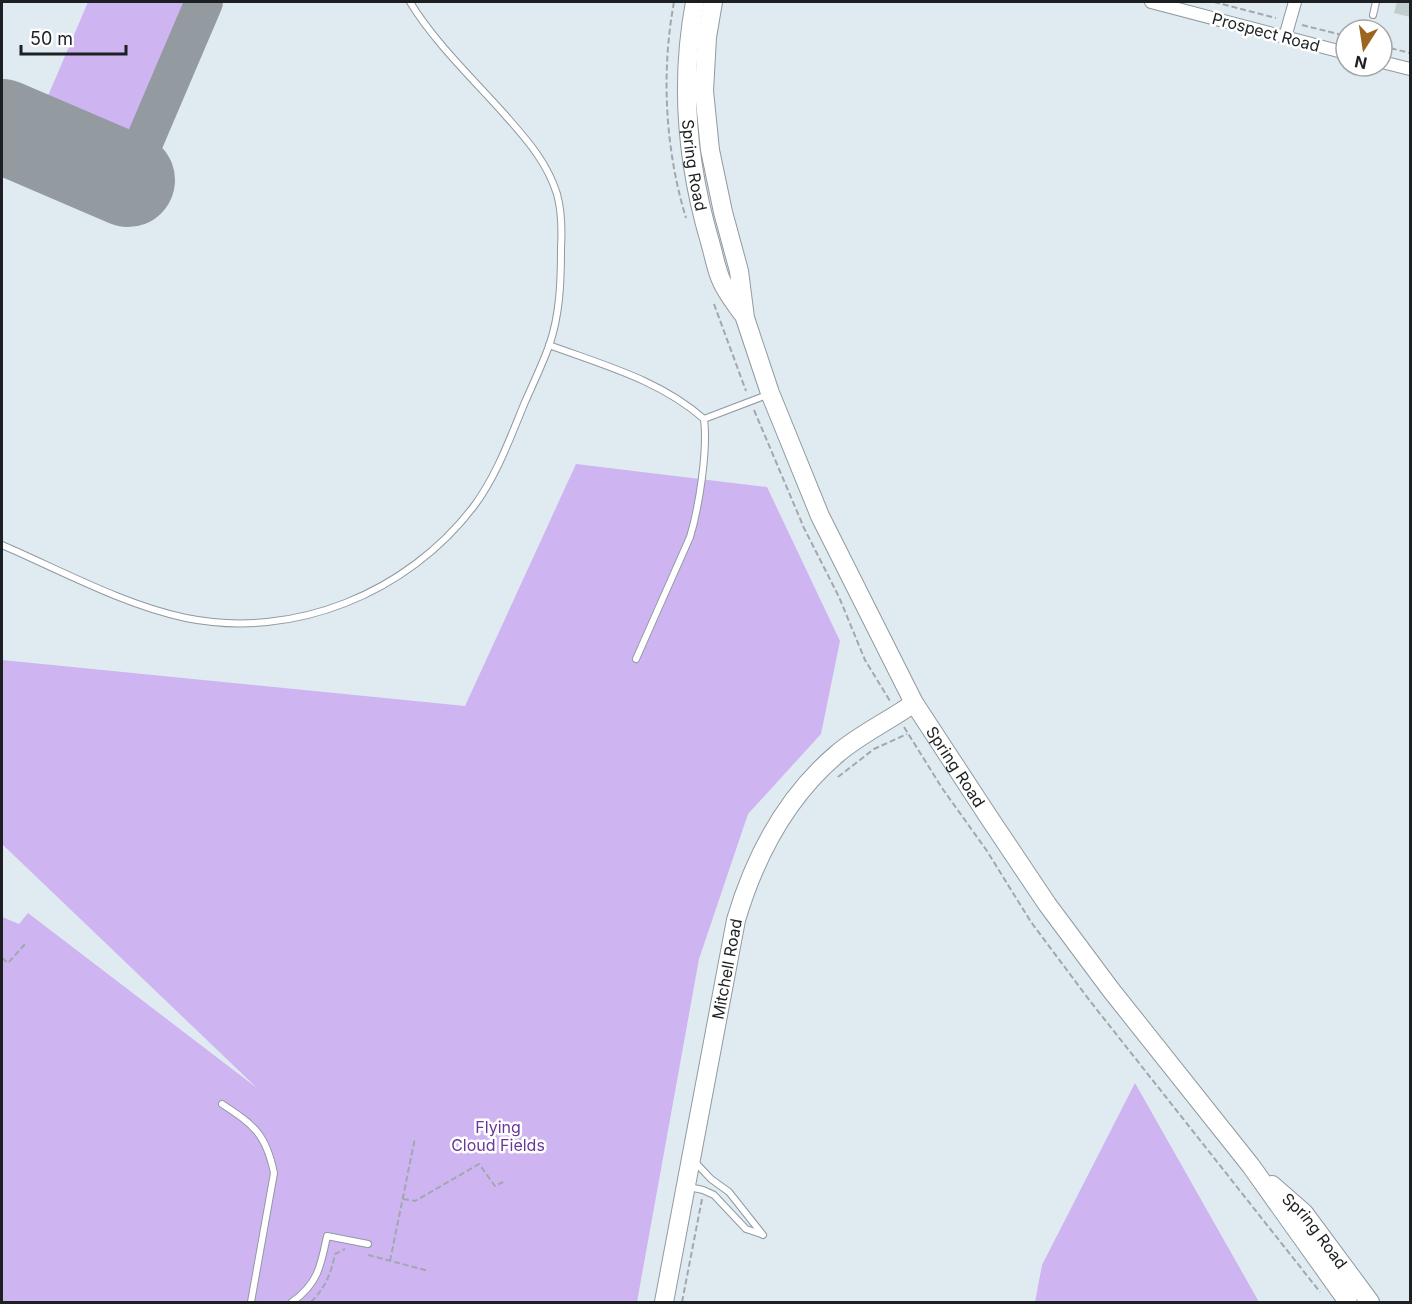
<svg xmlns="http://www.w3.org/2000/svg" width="1412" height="1304" font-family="Inter,sans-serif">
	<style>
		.green { fill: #cfb4f2 }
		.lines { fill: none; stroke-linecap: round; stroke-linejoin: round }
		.taxiway { stroke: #939aa0; stroke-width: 38 }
		.runway { stroke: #939aa0; stroke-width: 94 }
		.building { fill: #c1cecf }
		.service-casing { stroke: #909aa0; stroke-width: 8 }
		.minor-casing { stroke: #909aa0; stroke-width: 14 }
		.secondary-casing { stroke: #909aa0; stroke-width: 20 }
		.path { stroke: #a0a8ae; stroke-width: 2; stroke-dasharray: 6 3; stroke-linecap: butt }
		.service { stroke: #fff; stroke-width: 6 }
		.minor { stroke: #fff; stroke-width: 12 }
		.secondary { stroke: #fff; stroke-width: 18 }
		.labels { text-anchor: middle; stroke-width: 5; stroke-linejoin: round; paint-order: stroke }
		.street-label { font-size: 16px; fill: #1c2022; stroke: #fff }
		.park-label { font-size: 16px; fill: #693799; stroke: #fff }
	</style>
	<rect width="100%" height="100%" fill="#e0eaf1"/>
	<g class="green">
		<path d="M88 2H189L138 122C128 132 119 136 103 136L42 110Z"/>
		<path d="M576 464 767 487 840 641 821 734 748 814 699 959 637 1302H2V917L19 924 28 913 257 1088 2 844V660L465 706Z"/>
		<path d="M1135 1083 1259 1302H1035L1042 1265Z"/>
	</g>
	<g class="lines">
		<path class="taxiway" d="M128 180 204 2"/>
		<path class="runway" d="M2 126 128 180"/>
	</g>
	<path class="building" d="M1397 2H1410V17L1394 13Z"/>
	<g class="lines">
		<g class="service-casing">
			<g id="service">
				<path d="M1373 15 1376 2"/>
				<path d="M549 345C603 365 660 380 704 419 708 450 699 507 690 537L636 659"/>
				<path d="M704 419 767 395"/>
				<path d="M2 545C60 570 124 605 186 618 294 640 408 593 474 506 497 475 510 438 525 402 533 384 542 365 549 346 560 315 561 281 561 248 562 230 562 212 557 194 547 162 527 140 506 116 475 81 434 42 410 2"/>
				<path d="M222 1104C254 1125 266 1134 274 1173L251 1302"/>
				<path d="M694 1161 711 1179 729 1192 763 1235"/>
				<path d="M689 1187 703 1190 714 1195 746 1229 761 1234"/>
				<path d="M292 1302C318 1284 321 1265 327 1236L368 1244"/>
			</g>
		</g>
		<g class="minor-casing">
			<g id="minor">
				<path d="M1151 2 1346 53"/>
				<path d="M1285 37 1295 2"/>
				<path d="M1382 62 1410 69"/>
			</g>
		</g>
		<g class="secondary-casing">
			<g id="secondary">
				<path id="s1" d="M695 2C680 82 687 164 710 242 714 255 716 270 722 282 727 293 735 303 742 313"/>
				<path id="s2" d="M713 2 707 37 704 91 710 150 723 212 739 271 745 318 770 393 820 516 914 703 990 819 1047 904 1111 990 1251 1166 1348 1302"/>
				<path id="s3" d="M1272 1185 1304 1213 1370 1302"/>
				<path id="s4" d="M664 1302 736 920C755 856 785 798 837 754 860 734 889 721 914 703"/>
			</g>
		</g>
		<g class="path">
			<path d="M674 2C661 72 665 149 686 218"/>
			<path d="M1214 2 1276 18"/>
			<path d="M1302 25 1346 36"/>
			<path d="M1382 46 1410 53"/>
			<path d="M714 304 746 391"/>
			<path d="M754 410 804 528 839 597 865 660 890 701"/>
			<path d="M904 727 942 788 987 851 1031 922 1090 1001 1320 1292"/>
			<path d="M838 777 874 749 907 734"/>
			<path d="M2 958 8 963 26 943"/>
			<path d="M403 1199 415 1201 479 1164 495 1186 503 1182"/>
			<path d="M368 1255 429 1271"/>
			<path d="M390 1261 415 1138"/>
			<path d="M311 1302C325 1288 331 1274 335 1254L345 1249"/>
			<path d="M682 1302 702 1199"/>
		</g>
		<use href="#service" class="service"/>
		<use href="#minor" class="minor"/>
		<use href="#secondary" class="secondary"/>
	</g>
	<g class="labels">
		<g class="street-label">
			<text transform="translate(1266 32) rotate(15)" y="6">Prospect Road</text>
			<text dy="6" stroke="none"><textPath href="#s1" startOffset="164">Spring Road</textPath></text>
			<text dy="6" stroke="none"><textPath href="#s2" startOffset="818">Spring Road</textPath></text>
			<text dy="6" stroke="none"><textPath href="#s4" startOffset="339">Mitchell Road</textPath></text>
			<text dy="6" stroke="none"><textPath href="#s3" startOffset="63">Spring Road</textPath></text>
		</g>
		<g class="park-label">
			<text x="498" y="1133">Flying<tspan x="498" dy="18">Cloud Fields</tspan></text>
		</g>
	</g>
	<rect width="1412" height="1304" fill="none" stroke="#1c2022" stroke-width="6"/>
	<g transform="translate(1364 48) rotate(192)"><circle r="28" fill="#ffffff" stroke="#a4a6a7" stroke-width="1.5"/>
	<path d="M0-4.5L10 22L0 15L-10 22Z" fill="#9b651e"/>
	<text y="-9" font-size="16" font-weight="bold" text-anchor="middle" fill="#1c2022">N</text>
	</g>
	<path d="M21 45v9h105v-9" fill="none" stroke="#1c2022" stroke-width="3"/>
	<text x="30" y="45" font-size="18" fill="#1c2022" stroke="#ffffff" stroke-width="4.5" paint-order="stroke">50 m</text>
</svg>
